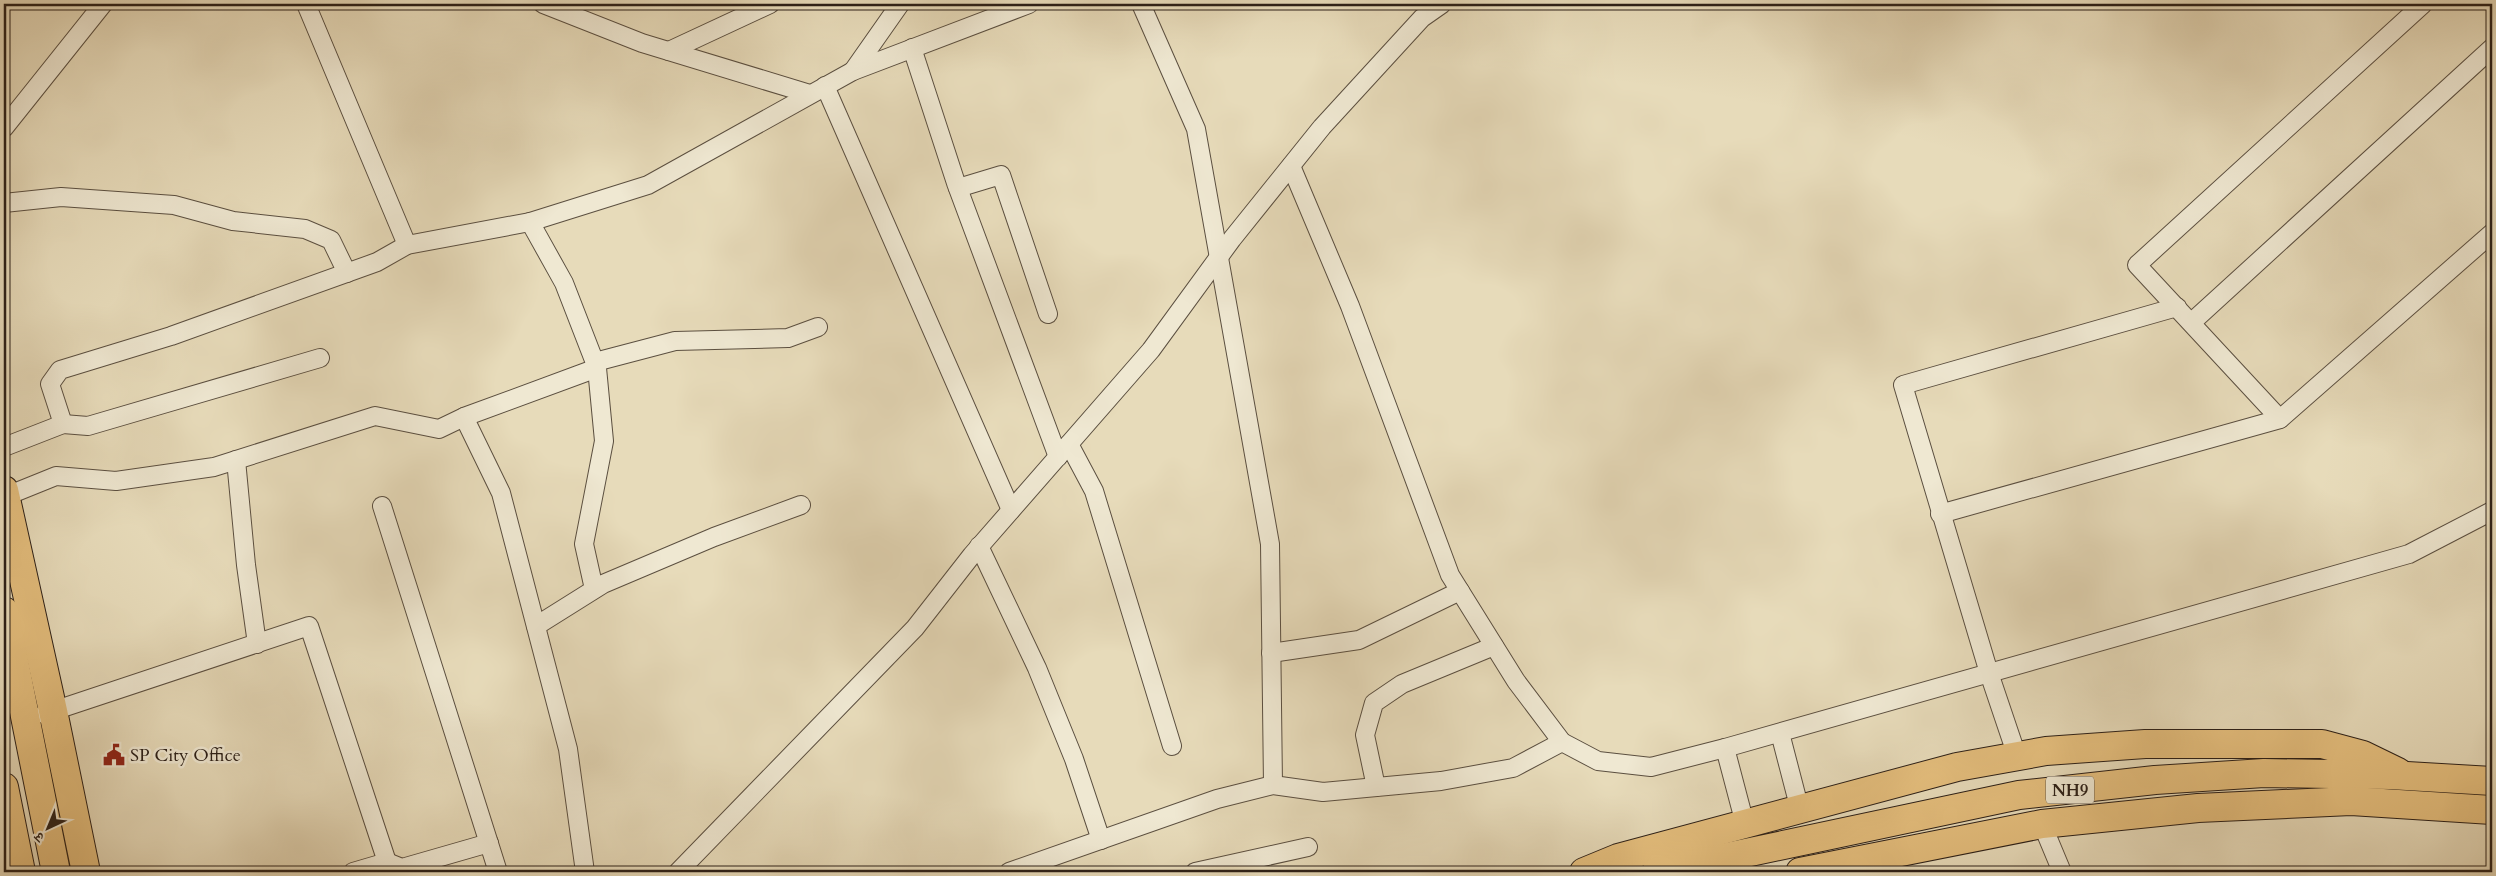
<svg xmlns="http://www.w3.org/2000/svg" width="2496" height="876" font-family="Cardo,'Noto Serif Devanagari',serif">
	<style>
		.lines { fill: none; stroke-linecap: round; stroke-linejoin: round }
		.street-casing { stroke: #5b4f40; stroke-width: 20 }
		.highway-casing { stroke: #2c2018; stroke-width: 30 }
		.street { stroke: #efe8d2; stroke-width: 18 }
		.highway { stroke: #e4be7d; stroke-width: 28 }
		.labels { text-anchor: middle; stroke-width: 5; stroke-linejoin: round; paint-order: stroke }
		.shield { fill: #efe8d2; stroke: #665c50; stroke-width: 1 }
		.shield-label { font-size: 16px; font-weight: bold; fill: #2c2018 }
		.poi-label { font-size: 18px; fill: #2c2018; stroke: #efe8d2; text-anchor: start }
	</style>
	<rect width="100%" height="100%" fill="#e7dbba"/>
	<filter id="stains"><feTurbulence type="fractalNoise" baseFrequency=".004" numOctaves="4"/><feColorMatrix values="0 0 0 0 .2 0 0 0 0 .09 0 0 0 0 .02 0 0 0 .5 -.17"/></filter>
	<radialGradient id="worn" r=".72"><stop offset=".6" stop-color="#630" stop-opacity="0"/><stop offset="1" stop-color="#630" stop-opacity=".3"/></radialGradient>
	<g class="lines">
		<g class="street-casing">
			<g id="street">
				<path d="M306 4 407 245"/>
				<path d="M543 4 642 43 810 94"/>
				<path d="M1141 4 1196 129 1270 544 1273 785"/>
				<path d="M912 48 956 183 1058 457"/>
				<path d="M669 51 770 4"/>
				<path d="M853 71 900 4"/>
				<path d="M825 86 1011 510"/>
				<path d="M4 128 103 4"/>
				<path d="M1291 166 1350 306 1450 575 1516 681 1562 742 1598 761 1651 767 1725 748 2409 554 2492 511"/>
				<path d="M958 188 1001 175 1048 314"/>
				<path d="M4 203 61 197 174 205 233 221 305 229 331 240 347 273"/>
				<path d="M530 222 564 283 597 368 604 441 584 544 594 589"/>
				<path d="M2192 322 2492 48"/>
				<path d="M595 362 675 341 788 338 818 327"/>
				<path d="M464 417 501 493 568 749 585 872"/>
				<path d="M2280 419 2137 265 2423 4"/>
				<path d="M63 424 88 426 320 358"/>
				<path d="M1069 444 1094 491 1172 746"/>
				<path d="M4 447 63 424 50 384 60 370 171 336 377 262 407 245 530 222 648 185 853 71 1029 4"/>
				<path d="M236 460 246 565 257 644"/>
				<path d="M4 497 56 476 116 481 214 467 375 416 439 429 464 417 597 368"/>
				<path d="M382 506 498 872"/>
				<path d="M1940 514 2280 419 2492 233"/>
				<path d="M979 546 1037 668 1074 759 1101 840"/>
				<path d="M536 626 603 584 714 537 801 505"/>
				<path d="M1271 653 1359 640 1460 591"/>
				<path d="M44 714 309 626 387 862"/>
				<path d="M1780 733 1800 810"/>
				<path d="M1725 748 1745 824"/>
				<path d="M2017 756 1989 673 1903 385 2177 307"/>
				<path d="M1376 787 1365 735 1374 703 1402 684 1494 646"/>
				<path d="M2042 824 2062 872"/>
				<path d="M353 872 387 862 402 868 489 843"/>
				<path d="M678 872 915 628 972 555 1151 350 1232 239 1322 127 1422 18 1442 4"/>
				<path d="M1009 872 1217 799 1273 785 1323 792 1441 781 1513 768 1562 742"/>
				<path d="M1195 872 1308 847"/>
			</g>
		</g>
		<g class="highway-casing">
			<g id="highway">
				<path d="M4 490 53 711 86 872"/>
				<path d="M4 611 56 872"/>
				<path d="M4 787 21 872"/>
				<path d="M1584 872 1618 858 1957 767 2046 751 2145 744H2322L2363 755 2398 772"/>
				<path d="M1656 872 2019 795 2155 780 2264 773 2390 775 2492 781"/>
				<path d="M1800 872 2042 824 2198 808 2351 801 2492 810"/>
			</g>
		</g>
		<use href="#street" class="street"/>
		<use href="#highway" class="highway"/>
	</g>
	<defs>
		<g id="civic-bare" transform="scale(1.725)"><path d="M-.6-6.5H3V-4.5H.6V-3L4-1V1h2V6H-6V1h2V-1L-.6-3ZM-1.2 2.5V6h2.4V2.5Z" fill="#8f2418" stroke="#efe8d2" stroke-width="2.5" paint-order="stroke"/></g>
	</defs>
	<g fill-rule="evenodd">
		<use href="#civic-bare" x="114" y="755"/>
	</g>
	<g class="labels">
		<rect class="shield" x="2046" y="776.5" width="48" height="27" rx="4"/>
		<g class="shield-label">
			<text x="2070" y="796">NH9</text>
		</g>
		<g class="poi-label">
			<text x="130" y="761">SP City Office</text>
		</g>
	</g>
	<rect width="2496" height="876" fill="none" stroke="#e7dbba" stroke-width="20"/>
	<rect x="5" y="5" width="2486" height="866" fill="none" stroke="#2c2018" stroke-width="2.5"/>
	<rect x="10" y="10" width="2476" height="856" fill="none" stroke="#2c2018"/>
	<g transform="translate(48 828) rotate(224)" stroke="#efe8d2" stroke-width="4" paint-order="stroke">
	<path d="M0-4L9 19L0 12L-9 19Z" fill="#2c2018"/>
	<text y="-8" font-size="14" font-weight="bold" text-anchor="middle" fill="#2c2018">उ</text>
	</g>
	<rect width="100%" height="100%" filter="url(#stains)"/>
	<rect width="100%" height="100%" fill="url(#worn)"/>
</svg>
